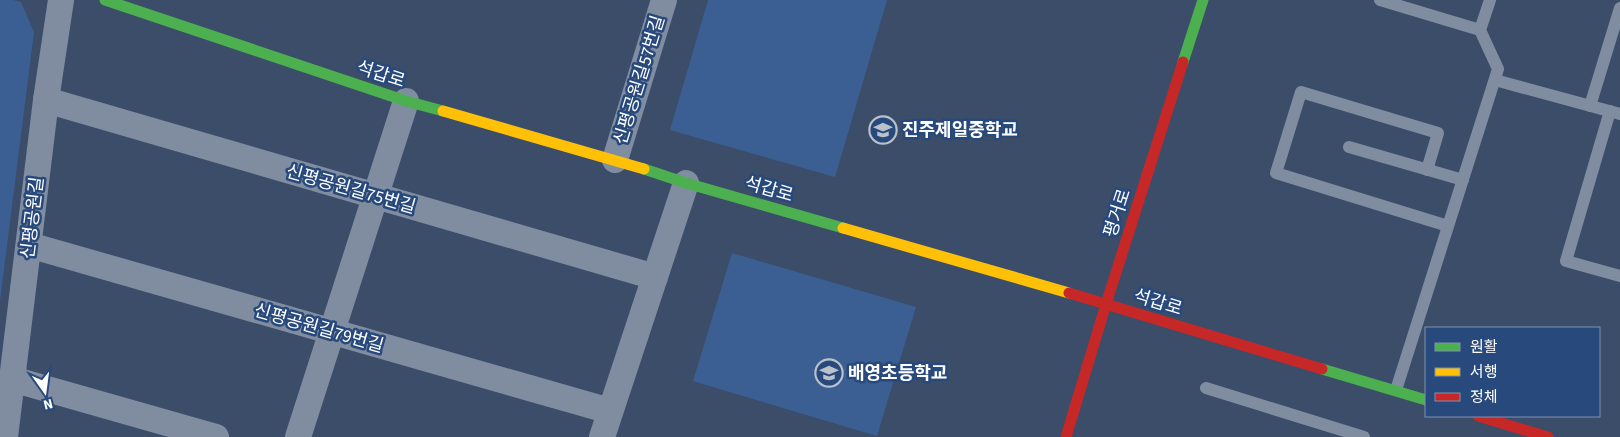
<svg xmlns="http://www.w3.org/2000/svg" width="1620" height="437" font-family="'Source Sans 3','Noto Sans KR',sans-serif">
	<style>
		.green { fill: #3c5f93 }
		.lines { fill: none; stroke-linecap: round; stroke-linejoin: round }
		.lane { stroke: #808da0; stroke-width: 12 }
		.street { stroke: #808da0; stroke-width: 26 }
		.fast { stroke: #4caf50; stroke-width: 11 }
		.slow { stroke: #ffc107; stroke-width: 11 }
		.jam { stroke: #c62828; stroke-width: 11 }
		.labels { text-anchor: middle; stroke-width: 5; stroke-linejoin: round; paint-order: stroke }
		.street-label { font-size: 18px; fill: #fff; stroke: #28497c }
		.poi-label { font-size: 18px; font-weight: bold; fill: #fff; stroke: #28497c; text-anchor: start }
	</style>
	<rect width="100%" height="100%" fill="#3b4d69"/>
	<g class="green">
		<path d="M0 0H13L21 2 34 32 0 301Z"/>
		<path d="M708 0H887L835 177 670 130Z"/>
		<path d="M732 253 916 307 877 436 693 381Z"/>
	</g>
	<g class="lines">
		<g class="lane">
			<path d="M1380 0 1480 30"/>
			<path d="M1495 80 1620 114"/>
			<path d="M1590 106 1620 8"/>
			<path d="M1610 111 1566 261 1620 276"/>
			<path d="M1349 147 1463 180"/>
			<path d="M1427 170 1438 133 1301 92 1276 173 1448 226"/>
			<path d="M1206 388 1364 437"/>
			<path d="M1396 390 1498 69 1480 30 1490 0"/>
		</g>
		<g class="street">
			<path d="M46 100 655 277"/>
			<path d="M615 160 664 0"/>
			<path d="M29 245 610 411"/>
			<path d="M12 379 216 437"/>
			<path d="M5 437 46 100 61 0"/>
			<path d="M298 437 406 101"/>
			<path d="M602 437 686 183"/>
		</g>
		<g class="fast">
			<path d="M105 0 406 101 443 111"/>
			<path d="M1183 62 1203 0"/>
			<path d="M644 169 686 183 843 228"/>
			<path d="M1322 369 1426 400"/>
		</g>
		<g class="slow">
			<path d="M443 111 644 169"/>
			<path d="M843 228 1069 293"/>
		</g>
		<g class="jam">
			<path d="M1069 293 1322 369"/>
			<path d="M1478 416 1548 437"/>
			<path d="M1066 437 1106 304 1183 62"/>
		</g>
	</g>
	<defs>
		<g id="school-ring" transform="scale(1.4375)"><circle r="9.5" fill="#28497c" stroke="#bac1ca" stroke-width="1.5"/><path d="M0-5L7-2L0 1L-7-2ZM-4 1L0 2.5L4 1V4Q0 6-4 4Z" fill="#bac1ca"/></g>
	</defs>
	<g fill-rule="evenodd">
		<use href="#school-ring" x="883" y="130"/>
		<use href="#school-ring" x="829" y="373"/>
	</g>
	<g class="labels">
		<g class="street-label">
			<text transform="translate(381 74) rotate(18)" y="6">석갑로</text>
			<text transform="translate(639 80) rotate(-73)" y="6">신평공원길57번길</text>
			<text transform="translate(351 189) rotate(16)" y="6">신평공원길75번길</text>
			<text transform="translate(769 189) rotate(16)" y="6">석갑로</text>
			<text transform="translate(1117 213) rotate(-72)" y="6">평거로</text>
			<text transform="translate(32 218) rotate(-83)" y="6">신평공원길</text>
			<text transform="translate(1158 302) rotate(17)" y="6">석갑로</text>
			<text transform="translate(319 328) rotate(16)" y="6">신평공원길79번길</text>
		</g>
		<g class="poi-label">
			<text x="902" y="136">진주제일중학교</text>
			<text x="848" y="379">배영초등학교</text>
		</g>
	</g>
	<rect x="1425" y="327" width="175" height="90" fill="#28497c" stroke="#7e92b0"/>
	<rect x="1435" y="343" width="25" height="8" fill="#4caf50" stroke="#7e92b0"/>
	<text x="1470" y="352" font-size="15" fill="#ffffff">원활</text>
	<rect x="1435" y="368" width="25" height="8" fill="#ffc107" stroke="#7e92b0"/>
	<text x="1470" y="377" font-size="15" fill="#ffffff">서행</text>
	<rect x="1435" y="393" width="25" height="8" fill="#c62828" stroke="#7e92b0"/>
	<text x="1470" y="402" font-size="15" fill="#ffffff">정체</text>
	<g transform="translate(45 392) rotate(166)" stroke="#28497c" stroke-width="4" paint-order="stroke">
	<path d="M0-4L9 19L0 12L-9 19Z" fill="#ffffff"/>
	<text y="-8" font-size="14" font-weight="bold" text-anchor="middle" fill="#ffffff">N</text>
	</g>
</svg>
